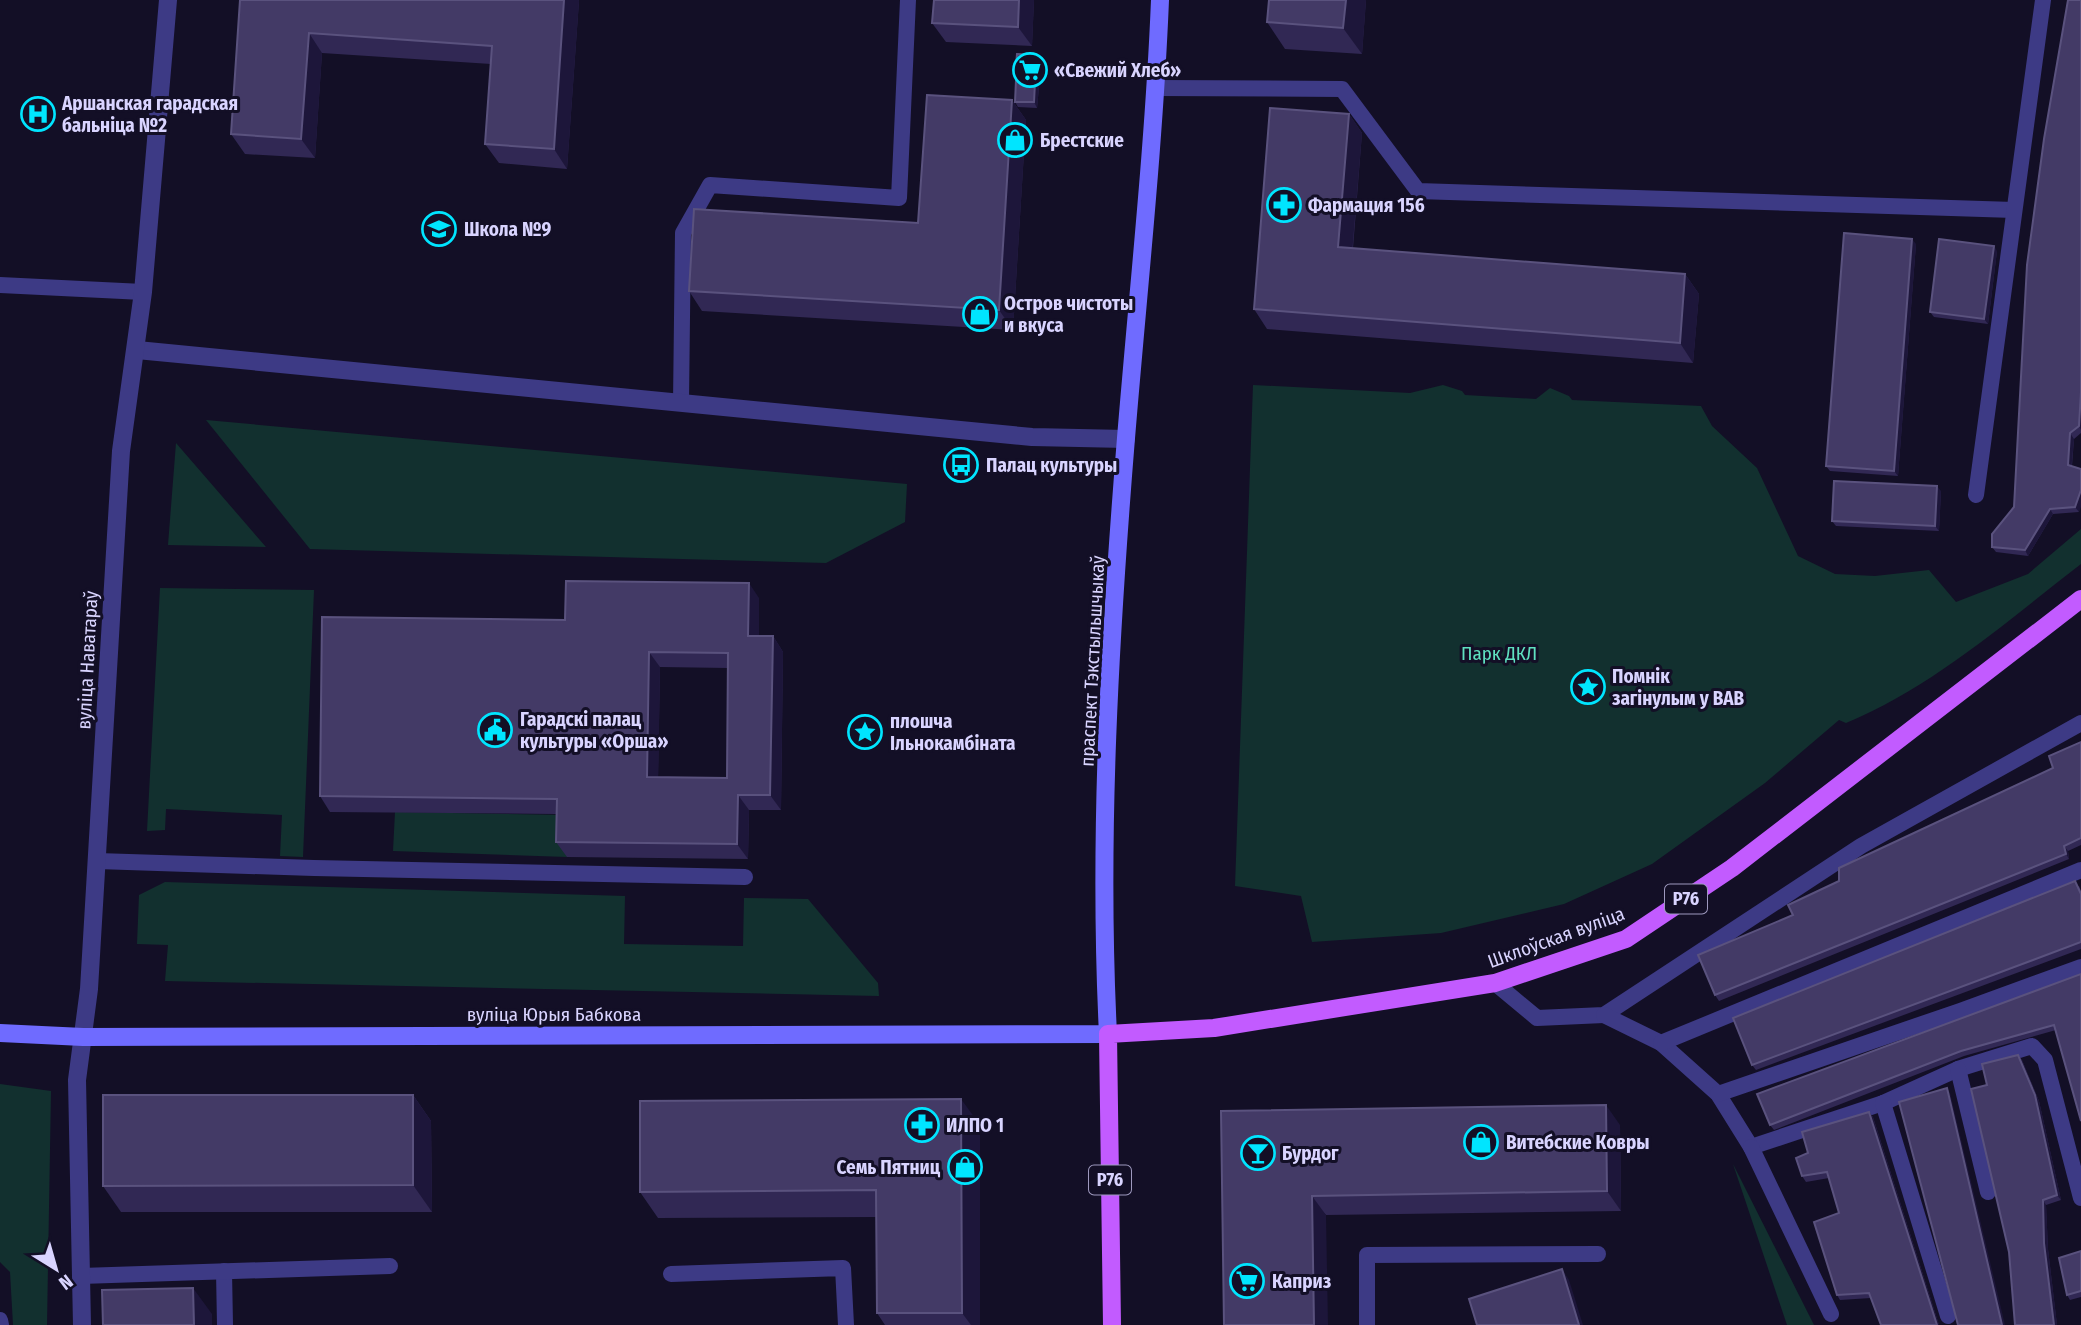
<svg xmlns="http://www.w3.org/2000/svg" width="2081" height="1325" font-family="'Fira Sans Condensed',sans-serif">
	<style>
		.green { fill: #12302f }
		.lines { fill: none; stroke-linecap: round; stroke-linejoin: round }
		.lane { stroke: #3d3a85; stroke-width: 16 }
		.street { stroke: #3d3a85; stroke-width: 18 }
		.secondary { stroke: #6f6bff; stroke-width: 18 }
		.primary { stroke: #c25bff; stroke-width: 18 }
		.wall { fill: #312854; fill-rule: evenodd }
		.shaded-wall { fill: #1d163a }
		.building { fill: #433a66; stroke: #5a527e; stroke-width: 2; fill-rule: evenodd }
		.labels { text-anchor: middle; stroke-width: 6; stroke-linejoin: round; paint-order: stroke }
		.shield { fill: #130f26; stroke: #9e99be; stroke-width: 2 }
		.shield-label { font-size: 18px; font-weight: bold; fill: #d9d4ff }
		.poi-label { font-size: 19px; font-weight: bold; fill: #d9d4ff; stroke: #130f26; text-anchor: start }
		.park-label { font-size: 19px; fill: #5fe0c0; stroke: #130f26 }
		.street-label { font-size: 19px; fill: #d9d4ff; stroke: #130f26 }
	</style>
	<rect width="100%" height="100%" fill="#130f26"/>
	<g class="green">
		<path d="M1253 385 1410 393 1443 385 1462 391 1465 395 1536 399 1550 388 1569 396 1572 400 1701 406 1712 426 1757 468 1798 556 1835 574 1875 576 1929 570 1956 602 2028 574 2081 529V564C2007 621 1933 687 1846 723L1839 720 1765 783 1652 864 1564 904 1441 933 1312 942 1301 896 1235 886Z"/>
		<path d="M206 420 907 484 905 522 826 563 310 549Z"/>
		<path d="M176 443 266 547 168 545Z"/>
		<path d="M160 588 314 590 303 857 280 856 282 815 166 809 165 830 147 831Z"/>
		<path d="M395 812 567 815V857L393 851Z"/>
		<path d="M165 882 625 896 624 944 743 946 744 898 808 899 878 983 879 996 165 981 168 945 137 944 139 895Z"/>
		<path d="M0 1084 51 1091 47 1325H13L10 1272 0 1262Z"/>
		<path d="M1733 1164 1814 1325H1787Z"/>
	</g>
	<g class="lines">
		<g class="lane">
			<path d="M1156 88 1342 89 1418 191 2014 210"/>
			<path d="M0 285 143 292"/>
			<path d="M681 403 683 233 710 185 899 198 908 0"/>
			<path d="M1976 495 2043 0"/>
			<path d="M97 861 314 868 745 877"/>
			<path d="M1495 983 1537 1018 1604 1015 1861 846 2081 723"/>
			<path d="M1604 1015 1661 1043 1718 1094 1751 1147 1883 1103 1958 1069 2032 1046 2045 1060 2081 1198"/>
			<path d="M1661 1043 2081 870"/>
			<path d="M1958 1069 1988 1192"/>
			<path d="M1718 1094 1960 1011 2081 967"/>
			<path d="M1883 1103 1948 1316"/>
			<path d="M1751 1147 1831 1314"/>
			<path d="M224 1271 225 1325"/>
			<path d="M671 1274 843 1268 846 1325"/>
			<path d="M81 1276 390 1266"/>
			<path d="M0 1320 1 1325"/>
			<path d="M1367 1325V1255L1598 1254"/>
		</g>
		<g class="street">
			<path d="M137 350 1032 437 1126 439"/>
			<path d="M82 1325 77 1080 89 989 121 451 143 292 168 0"/>
		</g>
		<path class="secondary" d="M0 1033 83 1037 1108 1034C1098 836 1110 636 1126 438 1138 292 1154 146 1160 0"/>
		<path class="primary" d="M1112 1325 1108 1034 1214 1028 1495 983 1626 939 1732 868 2081 599"/>
	</g>
	<g class="wall">
		<path d="M240 0H578L579 1 567 169 499 163 485 144 491 64 322 53 315 158 245 154 231 134Z"/>
		<path d="M1034 0 1032 46 946 42 932 23Z"/>
		<path d="M1366 0 1362 54 1285 49 1267 22Z"/>
		<path d="M2081 0V433L2074 439 2072 466 2079 512 2053 514 2028 556 1996 552 1992 547 2014 507Z"/>
		<path d="M1035 55 1039 60 1038 81 1019 80 1015 75Z"/>
		<path d="M1039 87 1037 108 1018 107 1015 102Z"/>
		<path d="M1012 100 1026 120 1013 330 702 311 689 291 918 223Z"/>
		<path d="M1349 114 1362 133 1353 248 1685 274 1699 294 1693 363 1267 329 1254 309Z"/>
		<path d="M1916 244 1898 476 1830 471 1826 466Z"/>
		<path d="M1997 251 1988 324 1934 317 1930 312Z"/>
		<path d="M1941 491 1939 531 1836 526 1832 521Z"/>
		<path d="M759 598V636H773L783 652 781 810H749L748 859 567 857 556 842V814L330 812 320 796 565 620ZM660 667 728 668 727 778 658 777Z"/>
		<path d="M2081 742V845L2068 851 2069 859 1719 1001 1715 995 1793 915 1839 881 2053 768Z"/>
		<path d="M2079 886 2081 891V949L1756 1070 1752 1065Z"/>
		<path d="M2081 974 2056 1030 1964 1056 1774 1130 1770 1125Z"/>
		<path d="M2018 1055 2022 1060 2039 1101 2061 1200 2046 1205 2048 1249 2057 1325H2015L2009 1252 1987 1085Z"/>
		<path d="M413 1095 431 1121 432 1212H121L103 1186Z"/>
		<path d="M1221 1111 1620 1125 1621 1211 1326 1215Z"/>
		<path d="M1869 1112 1873 1117 1939 1325H1881L1871 1298 1840 1300 1837 1295 1839 1213 1829 1178 1806 1182 1802 1176 1808 1153Z"/>
		<path d="M980 1125V1325H885L877 1313 876 1217 658 1218 640 1192Z"/>
		<path d="M2081 1251V1297L2070 1300 2067 1295Z"/>
	</g>
	<g class="shaded-wall">
		<path d="M564 0H578L579 1 567 169 554 149Z"/>
		<path d="M1019 0H1034L1032 46 1018 27Z"/>
		<path d="M1346 0H1366L1362 54 1343 28Z"/>
		<path d="M309 33 322 53 315 158 301 139Z"/>
		<path d="M1035 55 1039 60 1038 81 1034 76Z"/>
		<path d="M1035 82 1039 87 1037 108 1034 102Z"/>
		<path d="M1012 100 1026 120 1013 330 999 310Z"/>
		<path d="M1349 114 1362 133 1351 266 1338 247Z"/>
		<path d="M1912 239 1916 244 1898 476 1894 471Z"/>
		<path d="M1994 246 1997 251 1988 324 1984 319Z"/>
		<path d="M1685 274 1699 294 1693 363 1680 343Z"/>
		<path d="M2081 392V430L2079 426Z"/>
		<path d="M2070 433 2074 439 2071 471 2068 465Z"/>
		<path d="M1937 486 1941 491 1939 531 1935 526Z"/>
		<path d="M2081 490V507L2079 512 2075 507Z"/>
		<path d="M2050 509 2053 514 2028 556 2025 550Z"/>
		<path d="M749 583 759 598V651L748 636Z"/>
		<path d="M773 636 783 652 781 810 770 795Z"/>
		<path d="M649 652 660 667 658 792 647 777Z"/>
		<path d="M738 795 749 810 748 859 737 844Z"/>
		<path d="M2064 846 2068 851 2069 859 2066 854Z"/>
		<path d="M2018 1055 2022 1060 2039 1101 2061 1200 2057 1195Z"/>
		<path d="M1947 1088 1950 1093 2005 1325H2002Z"/>
		<path d="M413 1095 431 1121 432 1212 413 1185Z"/>
		<path d="M961 1099 980 1125V1325H971L962 1313Z"/>
		<path d="M1606 1105 1620 1125 1621 1211 1607 1191Z"/>
		<path d="M1869 1112 1873 1117 1939 1325H1937Z"/>
		<path d="M1312 1196 1326 1215 1328 1325H1314Z"/>
		<path d="M2043 1200 2046 1205 2048 1249 2057 1325H2054L2044 1243Z"/>
		<path d="M1562 1269 1569 1280 1583 1325H1579Z"/>
		<path d="M193 1288 212 1314V1325H194Z"/>
	</g>
	<g class="building">
		<path d="M240 0H564L554 149 485 144 492 46 309 33 301 139 231 134Z"/>
		<path d="M934 0H1019L1018 27 932 23Z"/>
		<path d="M1269 0H1346L1343 28 1267 22Z"/>
		<path d="M2068 0H2081V392L2079 426 2070 433 2068 465 2081 469V490L2075 507 2050 509 2025 550 1992 547V534L2014 507 2027 265 2044 139Z"/>
		<path d="M1017 54 1035 55 1034 76 1015 75Z"/>
		<path d="M1016 80 1035 82 1034 102H1015Z"/>
		<path d="M927 95 1012 100 999 310 689 291 694 209 918 223Z"/>
		<path d="M1270 108 1349 114 1338 247 1685 274 1680 343 1254 309Z"/>
		<path d="M1844 233 1912 239 1894 471 1826 466Z"/>
		<path d="M1939 239 1994 246 1984 319 1930 312Z"/>
		<path d="M1834 481 1937 486 1935 526 1832 521Z"/>
		<path d="M566 581 749 583 748 636H773L770 795H738L737 844 556 842 557 799 320 796 322 617 565 620ZM649 652 728 653 727 778 647 777Z"/>
		<path d="M2081 742V838L2064 846 2066 854 1715 995 1698 955 1793 915 1788 905 1839 881V868L2053 768 2049 756Z"/>
		<path d="M2075 881 2081 894V942L1752 1065 1733 1018Z"/>
		<path d="M2081 974V1121L2054 1025 1961 1051 1770 1125 1757 1094Z"/>
		<path d="M2018 1055 2035 1095 2057 1195 2043 1200 2044 1243 2054 1325H2015L2009 1252 1971 1089 1987 1085 1982 1064Z"/>
		<path d="M1947 1088 2002 1325H1958L1899 1102Z"/>
		<path d="M103 1095H413V1185L103 1186Z"/>
		<path d="M961 1099 962 1313H877L876 1190 640 1192V1101Z"/>
		<path d="M1606 1105 1607 1191 1312 1196 1314 1325H1224L1221 1111Z"/>
		<path d="M1869 1112 1937 1325H1881L1869 1293 1837 1295 1814 1222 1839 1213 1827 1172 1802 1176 1796 1158 1808 1153 1802 1132Z"/>
		<path d="M2081 1251V1291L2067 1295 2059 1258Z"/>
		<path d="M1562 1269 1579 1325H1477L1469 1299Z"/>
		<path d="M193 1288 194 1325H103L102 1290Z"/>
	</g>
	<defs>
		<g id="supermarket-ring" transform="scale(1.75)"><circle r="9.5" fill="#130f26" stroke="#00e5ff" stroke-width="1.5"/><path d="M-6-5.5h2.5l.6 2H6L4.5 2H-2.5L-4.4-4H-6ZM-1.5 3.2a1.3 1.3 0 1 0 .1 0ZM3 3.2a1.3 1.3 0 1 0 .1 0Z" fill="#00e5ff"/></g>
		<g id="hospital-ring" transform="scale(1.75)"><circle r="9.5" fill="#130f26" stroke="#00e5ff" stroke-width="1.5"/><path d="M-5-5h3v3.5h4V-5h3V5h-3V1.5h-4V5h-3Z" fill="#00e5ff"/></g>
		<g id="shop-ring" transform="scale(1.75)"><circle r="9.5" fill="#130f26" stroke="#00e5ff" stroke-width="1.5"/><path d="M-5-2.5h2.3a2.7 3.5 0 0 1 5.4 0H5L5.5 6h-11ZM-1.5-2.5h3a1.5 2.3 0 0 0-3 0Z" fill="#00e5ff"/></g>
		<g id="pharmacy-ring" transform="scale(1.75)"><circle r="9.5" fill="#130f26" stroke="#00e5ff" stroke-width="1.5"/><path d="M-2-6h4v4h4v4h-4v4h-4v-4h-4v-4h4Z" fill="#00e5ff"/></g>
		<g id="school-ring" transform="scale(1.75)"><circle r="9.5" fill="#130f26" stroke="#00e5ff" stroke-width="1.5"/><path d="M0-5L7-2L0 1L-7-2ZM-4 1L0 2.5L4 1V4Q0 6-4 4Z" fill="#00e5ff"/></g>
		<g id="bus-ring" transform="scale(1.75)"><circle r="9.5" fill="#130f26" stroke="#00e5ff" stroke-width="1.5"/><path d="M-5-6H5V4H4V6H2V4H-2V6H-4V4H-5ZM-3.5-4V0h7V-4ZM-3.5 1.2v1.5H-2V1.2ZM2 1.2v1.5H3.5V1.2Z" fill="#00e5ff"/></g>
		<g id="sight-ring" transform="scale(1.75)"><circle r="9.5" fill="#130f26" stroke="#00e5ff" stroke-width="1.5"/><path d="M0-6L1.8-2.2L6-1.7L2.9 1.2L3.7 5.4L0 3.3L-3.7 5.4L-2.9 1.2L-6-1.7L-1.8-2.2Z" fill="#00e5ff"/></g>
		<g id="civic-ring" transform="scale(1.75)"><circle r="9.5" fill="#130f26" stroke="#00e5ff" stroke-width="1.5"/><path d="M-.6-6.5H3V-4.5H.6V-3L4-1V1h2V6H-6V1h2V-1L-.6-3ZM-1.2 2.5V6h2.4V2.5Z" fill="#00e5ff"/></g>
		<g id="bar-ring" transform="scale(1.75)"><circle r="9.5" fill="#130f26" stroke="#00e5ff" stroke-width="1.5"/><path d="M-6-5H6L.8 .8V4.5H3.5V6h-7V4.5H-.8V.8Z" fill="#00e5ff"/></g>
	</defs>
	<g fill-rule="evenodd">
		<use href="#supermarket-ring" x="1030" y="70"/>
		<use href="#hospital-ring" x="38" y="114"/>
		<use href="#shop-ring" x="1015" y="140"/>
		<use href="#pharmacy-ring" x="1284" y="205"/>
		<use href="#school-ring" x="439" y="229"/>
		<use href="#shop-ring" x="980" y="314"/>
		<use href="#bus-ring" x="961" y="465"/>
		<use href="#sight-ring" x="1588" y="687"/>
		<use href="#civic-ring" x="495" y="730"/>
		<use href="#sight-ring" x="865" y="732"/>
		<use href="#pharmacy-ring" x="922" y="1125"/>
		<use href="#shop-ring" x="1481" y="1142"/>
		<use href="#bar-ring" x="1258" y="1153"/>
		<use href="#shop-ring" x="965" y="1167"/>
		<use href="#supermarket-ring" x="1247" y="1281"/>
	</g>
	<g class="labels">
		<g class="shield">
			<rect x="1665" y="884.5" width="42" height="29" rx="5"/>
			<rect x="1089" y="1165.5" width="42" height="29" rx="5"/>
		</g>
		<g class="shield-label">
			<text x="1686" y="905">Р76</text>
			<text x="1110" y="1186">Р76</text>
		</g>
		<g class="poi-label">
			<text x="1054" y="77">«Свежий Хлеб»</text>
			<text x="62" y="110">Аршанская гарадская<tspan x="62" dy="22">бальніца №2</tspan></text>
			<text x="1040" y="147">Брестские</text>
			<text x="1308" y="212">Фармация 156</text>
			<text x="464" y="236">Школа №9</text>
			<text x="1004" y="310">Остров чистоты<tspan x="1004" dy="22">и вкуса</tspan></text>
			<text x="986" y="472">Палац культуры</text>
			<text x="1612" y="683">Помнік<tspan x="1612" dy="22">загінулым у ВАВ</tspan></text>
			<text x="520" y="726">Гарадскі палац<tspan x="520" dy="22">культуры «Орша»</tspan></text>
			<text x="890" y="728">плошча<tspan x="890" dy="22">Ільнокамбіната</tspan></text>
			<text x="946" y="1132">ИЛПО 1</text>
			<text x="1506" y="1149">Витебские Ковры</text>
			<text x="1282" y="1160">Бурдог</text>
			<text x="940" y="1174" text-anchor="end">Семь Пятниц</text>
			<text x="1272" y="1288">Каприз</text>
		</g>
		<g class="park-label">
			<text x="1499" y="660">Парк ДКЛ</text>
		</g>
		<g class="street-label">
			<text transform="translate(87 660) rotate(-87)" y="7">вуліца Наватараў</text>
			<text transform="translate(1092 661) rotate(-87)" y="7">праспект Тэкстыльшчыкаў</text>
			<text transform="translate(1556 937) rotate(-20)" y="7">Шклоўская вуліца</text>
			<text x="554" y="1021">вуліца Юрыя Бабкова</text>
		</g>
	</g>
	<g transform="translate(56 1269) rotate(143)" stroke="#130f26" stroke-width="5" paint-order="stroke">
	<path d="M0-5L12 26L0 18L-12 26Z" fill="#d9d4ff"/>
	<text y="-10" font-size="19" font-weight="bold" text-anchor="middle" fill="#d9d4ff">N</text>
	</g>
</svg>
